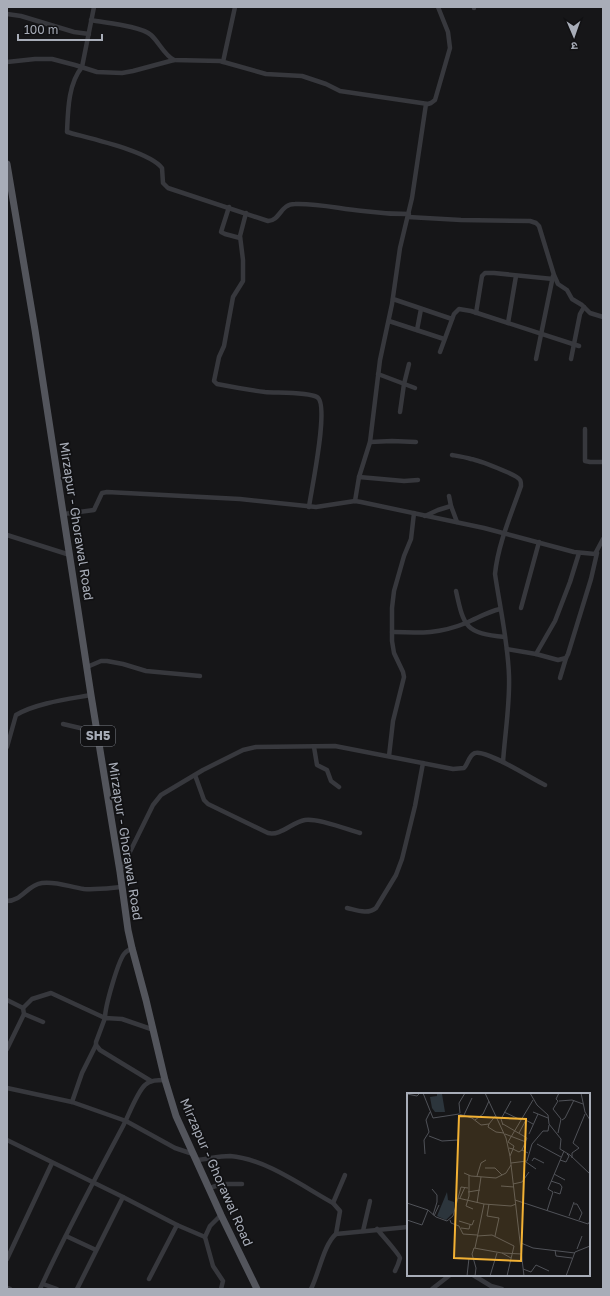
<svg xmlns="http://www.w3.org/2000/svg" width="610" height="1296" font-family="'Golos Text','Noto Sans Devanagari',sans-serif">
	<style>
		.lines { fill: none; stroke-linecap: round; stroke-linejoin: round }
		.minor { stroke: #37383d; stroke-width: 4.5 }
		.primary { stroke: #53555c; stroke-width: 7 }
		.labels { text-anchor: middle; stroke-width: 3.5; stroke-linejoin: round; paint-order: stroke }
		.shield { fill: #111113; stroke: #7b7e86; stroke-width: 1 }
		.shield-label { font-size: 12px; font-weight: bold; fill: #a8adb8 }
		.street-label { font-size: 13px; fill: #a8adb8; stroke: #111113 }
		.inset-road { fill: none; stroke: #505258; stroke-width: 1 }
		.view { fill: #f2b134; fill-opacity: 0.15; stroke: #f2b134; stroke-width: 2 }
		.inset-edge { fill: none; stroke: #a8adb8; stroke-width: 2 }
	</style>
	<rect width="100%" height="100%" fill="#161618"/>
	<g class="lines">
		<g class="minor">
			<path d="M94 7 82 67C68 84 68 111 67 132 88 138 149 151 162 168L163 183 168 188 268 221C281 220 280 204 295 204 318 203 340 209 363 211 378 213 393 214 409 214"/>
			<path d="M474 8V7"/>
			<path d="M7 14 21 16 74 32 89 34"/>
			<path d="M91 20C106 23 141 26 151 35 159 42 164 55 174 60L220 61 266 74 302 76 326 84 340 91 428 104 431 103 435 100 450 48 448 32 438 7"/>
			<path d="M7 62 35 59H52L75 65 97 72 122 73 133 71 174 60"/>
			<path d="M223 62 235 7"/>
			<path d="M229 207 221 232 225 234 240 238"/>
			<path d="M246 213 240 236 243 260V281L233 297 224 346 219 357 214 381 217 384C233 387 249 390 265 392 277 393 308 392 317 397 330 404 311 491 309 507"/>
			<path d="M408 217 461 220 530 221 536 223 539 226 554 275 558 284 567 290 572 299 582 305 590 313 603 317"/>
			<path d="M393 299 452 319"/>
			<path d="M476 313 482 276 485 273H494L553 279"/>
			<path d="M389 321 444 339"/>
			<path d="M508 323 516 276"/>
			<path d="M417 330 421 309"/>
			<path d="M440 352 454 314 459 309 471 311 579 346"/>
			<path d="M536 359 553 276"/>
			<path d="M571 359 580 314 584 307"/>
			<path d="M378 374 415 388"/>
			<path d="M400 412 404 384 409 364"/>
			<path d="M585 429V461L590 462H603"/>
			<path d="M370 442 392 441 416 442"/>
			<path d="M452 455C458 456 465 457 471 459 478 460 518 475 520 480 521 481 521 485 521 486 511 515 498 544 495 574 500 608 508 642 509 676 510 704 505 733 503 762"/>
			<path d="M359 477 404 481 418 480"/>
			<path d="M449 496 451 506 457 522"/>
			<path d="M355 501 359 477 370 442 380 360 392 304 400 248 412 198 426 104"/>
			<path d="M64 514 94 510 102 493 107 492 240 499 316 507 355 501 361 502 484 528 574 552 595 554 603 539"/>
			<path d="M425 516 438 510 451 506"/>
			<path d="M7 535 70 555"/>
			<path d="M456 591C464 628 466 633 505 637"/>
			<path d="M521 608 539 542"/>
			<path d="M392 632C420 633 439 634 466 623 478 618 487 612 500 609"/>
			<path d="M507 649 536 654 558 660 566 658 568 654 591 579 597 553"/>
			<path d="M536 654 555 621 570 582 579 553"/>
			<path d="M87 667 101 661H107L123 664 146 671 200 676"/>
			<path d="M560 678 566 658"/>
			<path d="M63 724 97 732"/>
			<path d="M7 747 16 715C36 703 69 699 91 695"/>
			<path d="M314 747 317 765 327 770 331 781 339 787"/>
			<path d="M389 756 393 721 404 677 403 672 394 653 392 641V608L394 591 404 556 411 539 414 513"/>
			<path d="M195 775 204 800 208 804 268 833C281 836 292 822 305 820 318 818 346 829 360 833"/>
			<path d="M121 870 153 805 161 795 203 770 243 750 256 747 335 746 453 769 464 768C468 764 469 755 475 753 486 749 532 779 545 785"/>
			<path d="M7 901C22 901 27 885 42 883 56 881 70 887 84 889 96 890 110 888 122 887"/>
			<path d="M347 908C356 910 368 915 376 908L396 875 402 859 415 806 423 763"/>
			<path d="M7 1000 23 1008 24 1014 7 1049"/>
			<path d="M23 1008 32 999 51 993 105 1018C105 1006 118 962 124 954 126 951 129 950 132 948"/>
			<path d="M24 1014 43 1022"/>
			<path d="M151 1081 100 1050 96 1045V1042L105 1018 122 1019 154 1030"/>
			<path d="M7 1088 72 1102 126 1121 175 1148 193 1154"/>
			<path d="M72 1102 82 1073 96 1045"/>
			<path d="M7 1140 123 1197 177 1225 205 1237"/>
			<path d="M196 1160C207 1159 219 1156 230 1156 266 1159 302 1186 333 1203L340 1211 336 1234"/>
			<path d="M209 1188 223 1184H242"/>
			<path d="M333 1203 345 1175"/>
			<path d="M221 1215 210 1226 205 1237 213 1266 223 1281 221 1289"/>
			<path d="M377 1229C381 1234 400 1255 400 1258 399 1262 397 1267 395 1271"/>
			<path d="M363 1231 370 1201"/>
			<path d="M66 1236 96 1250"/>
			<path d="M7 1259 52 1163"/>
			<path d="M473 1275 491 1286 502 1289"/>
			<path d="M149 1279 177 1225"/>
			<path d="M43 1284 57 1289"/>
			<path d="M7 1288 10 1289"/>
			<path d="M40 1289C65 1234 94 1181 122 1128 128 1117 137 1092 145 1085 150 1080 158 1080 165 1080"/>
			<path d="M77 1289 123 1197"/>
			<path d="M311 1289C319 1273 324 1244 336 1234L408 1227"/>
			<path d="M432 1289 450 1275"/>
		</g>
		<path class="primary" d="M7 164 35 330 91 695 120 872 128 930 132 948 146 1000 165 1080 176 1116 221 1215 257 1289"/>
	</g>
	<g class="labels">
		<rect class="shield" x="81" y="726" width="34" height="20" rx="3"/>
		<g class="shield-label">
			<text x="98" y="740">SH5</text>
		</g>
		<g class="street-label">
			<text transform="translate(77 521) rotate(81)" y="5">Mirzapur - Ghorawal Road</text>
			<text transform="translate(126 841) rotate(81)" y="5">Mirzapur - Ghorawal Road</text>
			<text transform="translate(217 1172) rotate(66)" y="5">Mirzapur - Ghorawal Road</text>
		</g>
	</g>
	<g transform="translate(407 1093)">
		<rect width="183" height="183" fill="#161618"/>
		<path d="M30 0 35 1 38 19H28L25 15 23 4 30 3ZM40 99 41 107 47 109V119L39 127 30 123Z" fill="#2c353c"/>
		<path class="inset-road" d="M16 0 26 25 52 21 65 25 74 32 82 31 89 22M78 0 99 45 103 63 117 183M123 0 130 12 141 22 142 31 154 46 153 56 163 62 183 81M174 0 178 19 183 27M0 1 10 3 13 0M152 8 165 7 176 11M97 19 114 27M126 19 141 25M53 20 52 10 58 0M57 22 65 5M115 25 126 31M68 27 76 21 82 8M155 27 158 25 167 7M82 31 81 34 89 39 97 40M96 31 120 45 115 57 121 60M96 32 94 26 104 8M112 40 119 27M151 40 154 26 146 16 151 8 149 6 152 0M98 41 119 49M122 41 131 21M22 43 35 48 51 47M101 49 126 7M101 49 107 53 106 56 102 55M130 51 154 64M18 61 17 47 22 39 19 27 23 19M103 63 106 56 112 59 115 57M165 65V60L172 55 166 50 178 21M153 67 159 69 162 63 160 61M125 68 127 65 137 70M119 69 129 76M104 70 120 68 125 51 136 38H141L142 32M78 75H88L95 82M57 80 64 83 89 85 99 80 104 72M147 81 158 87M62 82V103L59 113 66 116M70 83 74 70 79 67M144 88 153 91 155 94 153 101 147 99M106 91 115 89 122 79M94 93 107 94M25 96 30 102V109L26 122M61 99 73 97M51 105 54 94 61 95M53 105 58 94M108 107 181 131 183 128M0 110 21 117 29 124 40 128 46 123 51 105 77 111 104 113 109 111M70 110 74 84M82 111 80 123 92 125 88 143M167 111H170L175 120 172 127M140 118 146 99 141 96 157 58M27 123 32 112M162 123 167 109M0 127 15 132 21 117M43 127 44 130 52 133 56 141 70 142M52 128 65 132 67 127M54 135 62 136 63 132M70 143 85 142 107 153 100 183M114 150 126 155 168 160M68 155 77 111M170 156 175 143M148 157 149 163 165 165M95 160 115 161M116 176 124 179 129 172 142 178M60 183 62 165M68 183 69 175 65 161 67 155 95 160 104 165M83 183 90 160M159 183 168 159 183 153"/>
		<path class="view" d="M52 23 119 26 114 168 47 165Z"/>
		<rect width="183" height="183" class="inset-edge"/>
	</g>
	<rect width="610" height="1296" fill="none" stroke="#a8adb8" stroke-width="16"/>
	<g transform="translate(574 36) rotate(178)" stroke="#111113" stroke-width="3" paint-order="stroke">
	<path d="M0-3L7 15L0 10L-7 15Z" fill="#a8adb8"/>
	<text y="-6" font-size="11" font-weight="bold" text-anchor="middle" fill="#a8adb8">उ</text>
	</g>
	<path d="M18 34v6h84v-6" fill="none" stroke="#a8adb8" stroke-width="2"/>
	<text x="24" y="34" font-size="12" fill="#a8adb8" stroke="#111113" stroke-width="3" paint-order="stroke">100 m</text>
</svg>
